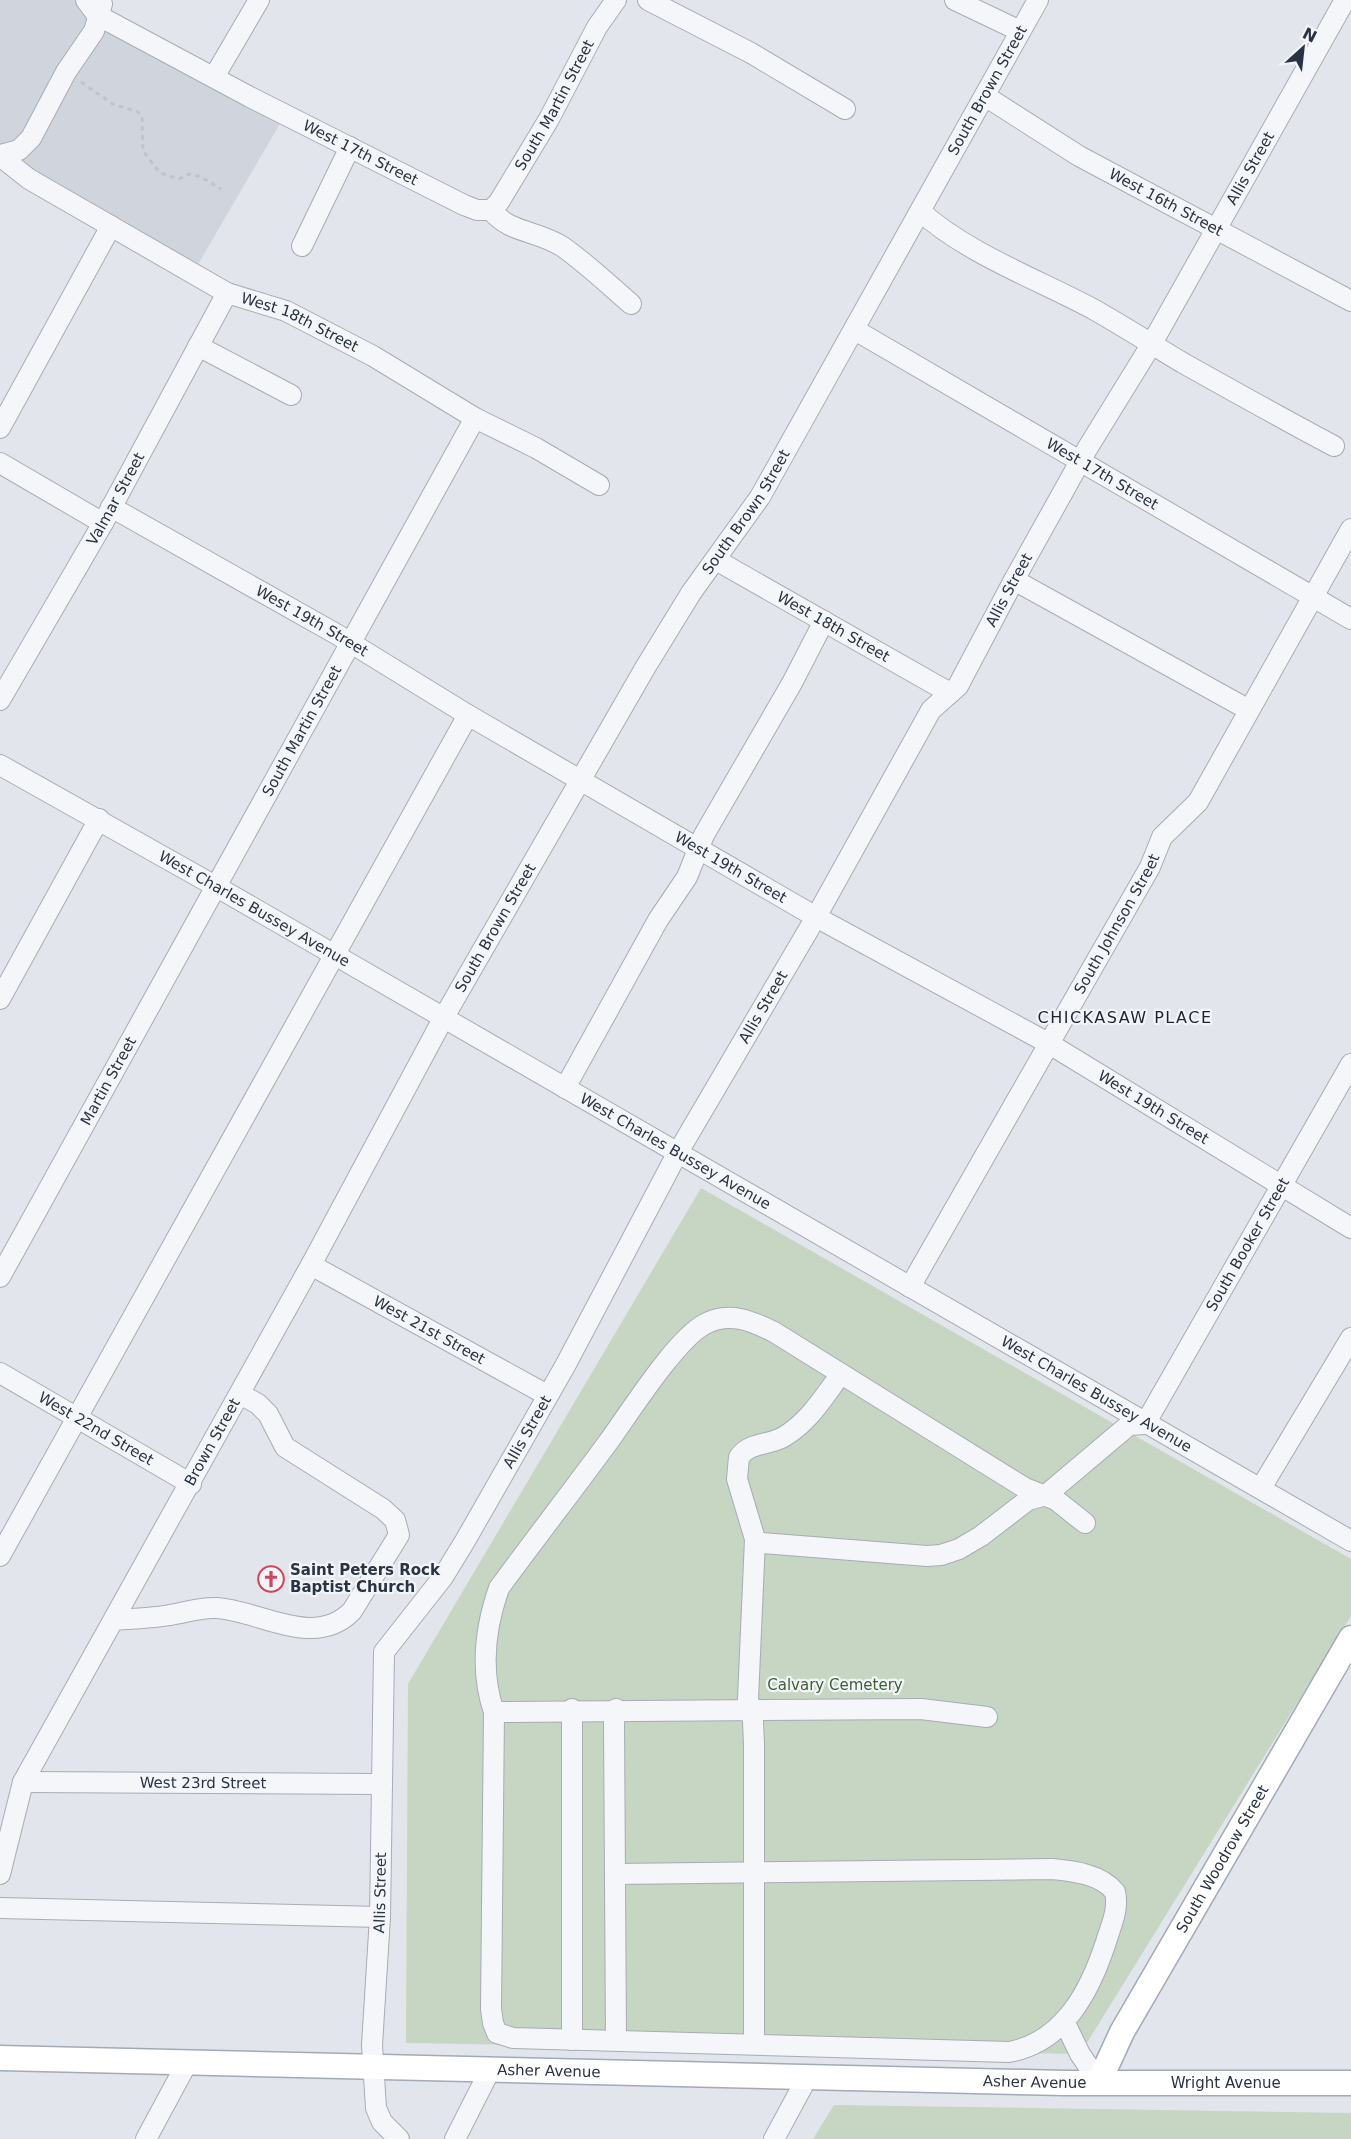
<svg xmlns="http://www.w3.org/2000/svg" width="1351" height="2139" font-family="'DejaVu Sans',sans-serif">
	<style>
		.built { fill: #d0d4dd }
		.green { fill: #c7d5c3 }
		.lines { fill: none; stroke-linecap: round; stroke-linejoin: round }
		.minor-casing { stroke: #a7acb5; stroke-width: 22 }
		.major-casing { stroke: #a1aab7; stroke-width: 27 }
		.path { stroke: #c0c3ca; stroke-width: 3; stroke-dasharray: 4.5 4.5; stroke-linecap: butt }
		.minor { stroke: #f5f6f9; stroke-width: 20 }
		.major { stroke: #fff; stroke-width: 24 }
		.labels { text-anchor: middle; stroke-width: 4.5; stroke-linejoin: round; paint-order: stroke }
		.street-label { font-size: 15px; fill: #293343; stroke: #f2f4f8 }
		.poi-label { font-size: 15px; font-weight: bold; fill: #293343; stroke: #f2f4f8; text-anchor: start }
		.park-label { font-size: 15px; fill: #3e5f36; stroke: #f2f4f8 }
		.neighbourhood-label { font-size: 16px; letter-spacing: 1.5px; fill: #1c2434; stroke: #f2f4f8 }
	</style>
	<rect width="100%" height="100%" fill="#e2e5eb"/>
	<path class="built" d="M0 0H85L285 115 193 273 0 156Z"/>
	<g class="green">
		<path d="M701 1188 1351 1559V1616L1080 2054 406 2043 408 1684Z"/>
		<path d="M834 2105 1351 2113V2139H813Z"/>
	</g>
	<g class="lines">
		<g class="minor-casing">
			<g id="minor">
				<path id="s1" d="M86 0 97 15 250 97 464 205 477 210H491C510 234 538 230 563 247 587 264 609 285 631 304"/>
				<path d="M648 0 751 53 845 109"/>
				<path d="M955 0 1020 31"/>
				<path d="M214 77 259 0"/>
				<path id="s2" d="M985 96 1079 156 1351 301"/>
				<path d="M0 155 19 150 31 138 66 72 94 31 102 4"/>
				<path id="s3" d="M0 156 29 179 227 293 286 311 373 356 475 418 536 448 599 485"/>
				<path id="s4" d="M491 210 499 202 549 119 597 27 616 0"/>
				<path d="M920 211C966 253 1037 279 1093 309 1123 326 1153 345 1183 363 1233 391 1283 419 1334 446"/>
				<path d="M302 246 350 147"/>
				<path id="s5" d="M855 330 1351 619"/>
				<path d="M198 346 291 395"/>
				<path d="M0 428 111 226"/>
				<path d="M0 463 103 523"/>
				<path id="s6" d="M111 507 338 635 468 715 816 917 1048 1043 1351 1228"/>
				<path id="s7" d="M716 560 950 693"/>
				<path d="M1014 580 1249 710"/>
				<path id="s8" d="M0 700 103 523 227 293"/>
				<path id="s9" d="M0 765 217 887 1351 1541"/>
				<path d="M0 999 99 819"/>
				<path d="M565 1088 658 920 687 877 704 835 792 683 824 621"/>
				<path id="s10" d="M311 1265 547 1395"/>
				<path id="s11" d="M0 1277 475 418"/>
				<path id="s12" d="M910 1287 1150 867 1162 837 1198 802 1351 529"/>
				<path id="s13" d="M0 1373 191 1484"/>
				<path id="s14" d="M841 1374C824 1396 810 1421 785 1436 770 1446 751 1441 739 1457L737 1479 755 1539 761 1543 927 1556 941 1555 959 1549 981 1536 1028 1500 1046 1495 1129 1425 1145 1424 1351 1064"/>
				<path d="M1261 1488 1351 1338"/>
				<path d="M0 1556 468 715"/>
				<path d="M114 1620C133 1619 152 1618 170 1615 185 1613 200 1607 216 1608 259 1610 314 1650 352 1611L399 1535 395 1520 383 1509 285 1447 268 1414 258 1404 240 1394"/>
				<path d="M494 1712 921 1709 987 1717"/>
				<path id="s15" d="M23 1782 382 1784"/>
				<path id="s16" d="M0 1874 23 1782 311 1265 444 1017 645 668 691 593 760 497 1038 0"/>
				<path d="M615 1874 1052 1869C1073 1871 1101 1874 1115 1892 1119 1910 1111 1925 1106 1942 1090 1991 1064 2042 1009 2052L513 2038 497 2033 493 2023 491 2009 494 1712C480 1671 485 1628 499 1588 535 1539 573 1490 609 1441 630 1412 676 1339 705 1324 729 1311 752 1321 774 1332L1025 1488 1056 1500 1085 1523"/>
				<path d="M0 1908 380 1917"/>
				<path d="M1064 2021 1080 2054 1099 2082"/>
				<path d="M572 2040V1709"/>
				<path d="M616 2040 614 1722 616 1709"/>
				<path d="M754 2044V1744L753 1721 748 1699 755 1539"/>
				<path d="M146 2139 187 2063"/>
				<path id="s17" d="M399 2139 382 2122 376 2108 372 2045 380 1917 384 1652 443 1577 465 1541 565 1366 677 1154 816 917 931 710 958 686 1014 580 1087 449 1151 345 1345 0"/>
				<path d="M455 2139 490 2070"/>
				<path d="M774 2139 808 2076"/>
			</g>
		</g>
		<g class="major-casing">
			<g id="major">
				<path id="s18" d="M0 2058 1064 2083H1351"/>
				<path id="s19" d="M1099 2082 1122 2032 1351 1638"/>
			</g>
		</g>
		<path class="path" d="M81 82 113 104 138 112 142 116 143 151 160 173 179 179 189 174 201 177 221 189"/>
		<use href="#minor" class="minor"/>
		<use href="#major" class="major"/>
	</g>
	<defs>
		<g id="church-ring" transform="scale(1.35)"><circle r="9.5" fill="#f2f4f8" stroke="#d1455b" stroke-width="1.5"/><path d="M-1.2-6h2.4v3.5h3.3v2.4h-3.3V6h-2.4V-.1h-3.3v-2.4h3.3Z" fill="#d1455b"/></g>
	</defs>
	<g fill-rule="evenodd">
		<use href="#church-ring" x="271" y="1579"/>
	</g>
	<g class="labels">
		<g class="street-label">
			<text dy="5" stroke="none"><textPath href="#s16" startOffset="2043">South Brown Street</textPath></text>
			<text dy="5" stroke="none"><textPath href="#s4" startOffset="123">South Martin Street</textPath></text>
			<text dy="5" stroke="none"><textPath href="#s1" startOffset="316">West 17th Street</textPath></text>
			<text dy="5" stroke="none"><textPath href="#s17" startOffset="2217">Allis Street</textPath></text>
			<text dy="5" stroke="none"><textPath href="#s2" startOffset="210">West 16th Street</textPath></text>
			<text dy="5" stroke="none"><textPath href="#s3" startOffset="344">West 18th Street</textPath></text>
			<text dy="5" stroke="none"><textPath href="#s5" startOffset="286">West 17th Street</textPath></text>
			<text dy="5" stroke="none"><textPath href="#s8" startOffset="232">Valmar Street</textPath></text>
			<text dy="5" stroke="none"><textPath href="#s16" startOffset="1557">South Brown Street</textPath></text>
			<text dy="5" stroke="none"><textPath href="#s17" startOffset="1731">Allis Street</textPath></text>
			<text dy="5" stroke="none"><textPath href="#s6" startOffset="231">West 19th Street</textPath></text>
			<text dy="5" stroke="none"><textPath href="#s7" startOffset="135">West 18th Street</textPath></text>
			<text dy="5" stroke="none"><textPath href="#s11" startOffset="624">South Martin Street</textPath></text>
			<text dy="5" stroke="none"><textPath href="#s6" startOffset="717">West 19th Street</textPath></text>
			<text dy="5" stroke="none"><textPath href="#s9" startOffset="292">West Charles Bussey Avenue</textPath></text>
			<text dy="5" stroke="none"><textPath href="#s12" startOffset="418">South Johnson Street</textPath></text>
			<text dy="5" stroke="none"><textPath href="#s16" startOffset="1071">South Brown Street</textPath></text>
			<text dy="5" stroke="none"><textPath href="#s17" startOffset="1245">Allis Street</textPath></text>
			<text dy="5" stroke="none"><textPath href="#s11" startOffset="224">Martin Street</textPath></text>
			<text dy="5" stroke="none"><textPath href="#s6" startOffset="1203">West 19th Street</textPath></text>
			<text dy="5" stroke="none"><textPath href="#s9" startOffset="778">West Charles Bussey Avenue</textPath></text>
			<text dy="5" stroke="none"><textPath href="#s14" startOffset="862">South Booker Street</textPath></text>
			<text dy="5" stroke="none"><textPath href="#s10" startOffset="135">West 21st Street</textPath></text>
			<text dy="5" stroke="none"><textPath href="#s9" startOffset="1264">West Charles Bussey Avenue</textPath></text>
			<text dy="5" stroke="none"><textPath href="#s13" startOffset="111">West 22nd Street</textPath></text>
			<text dy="5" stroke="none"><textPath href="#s17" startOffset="759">Allis Street</textPath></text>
			<text dy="5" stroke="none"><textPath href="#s16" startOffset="484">Brown Street</textPath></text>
			<text dy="5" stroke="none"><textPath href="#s15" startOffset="180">West 23rd Street</textPath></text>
			<text dy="5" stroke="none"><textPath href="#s19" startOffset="255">South Woodrow Street</textPath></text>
			<text dy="5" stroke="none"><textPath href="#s17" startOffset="255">Allis Street</textPath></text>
			<text dy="5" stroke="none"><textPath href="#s18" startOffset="549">Asher Avenue</textPath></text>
			<text dy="5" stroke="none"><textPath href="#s18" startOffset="1035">Asher Avenue</textPath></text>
			<text dy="5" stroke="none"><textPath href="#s18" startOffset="1226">Wright Avenue</textPath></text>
		</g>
		<g class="poi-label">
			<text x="290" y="1575">Saint Peters Rock<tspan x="290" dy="17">Baptist Church</tspan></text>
		</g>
		<g class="park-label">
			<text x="835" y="1690">Calvary Cemetery</text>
		</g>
		<g class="neighbourhood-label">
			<text x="1125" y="1023">CHICKASAW PLACE</text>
		</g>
	</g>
	<g transform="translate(1303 48) rotate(27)" stroke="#f2f4f8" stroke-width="4.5" paint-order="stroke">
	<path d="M0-4.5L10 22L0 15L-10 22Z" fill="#293343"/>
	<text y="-9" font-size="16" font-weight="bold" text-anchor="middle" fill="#293343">N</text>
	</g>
</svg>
